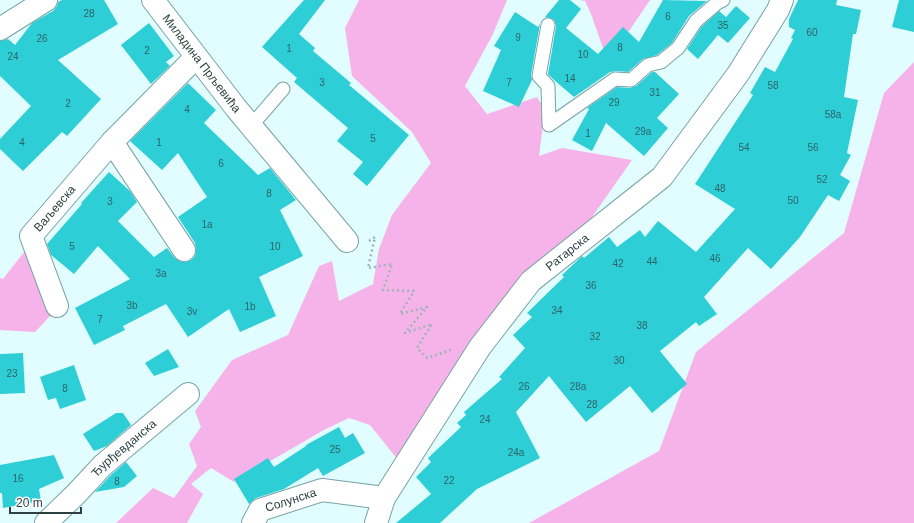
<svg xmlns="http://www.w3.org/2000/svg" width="914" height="523" viewBox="0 0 914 523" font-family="Helvetica,sans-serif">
<rect width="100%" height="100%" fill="#e2fdff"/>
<g fill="#f6b3e9">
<polygon points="359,0 507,0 493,34 465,86 487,114 537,97 545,110 539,156 562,148 632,160 576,240 398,460 370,425 349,418 324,430 234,482 211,468 191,484 203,494 187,523 116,523 153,488 174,498 197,466 189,444 201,427 195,411 232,360 288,335 319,266 332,261 339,301 373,284 379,249 392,215 431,163 412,132 352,76 345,28"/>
<polygon points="580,0 650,0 627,34 604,51 591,14 585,1"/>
<polygon points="914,62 914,523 529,523 659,451 696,352 844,233 884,93"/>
<polygon points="28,247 53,313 35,332 0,330 0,278 3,279"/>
</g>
<g fill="#2eced6">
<polygon points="62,0 104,0 118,24 58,60 101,99 67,136 62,132 23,171 0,149 0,139 31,106 0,76 0,41 8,39 15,45 32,23 53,11 57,6 58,2"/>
<polygon points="304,0 325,0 299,34 315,48 313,51 351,83 349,85 409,135 367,186 353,174 363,162 337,141 348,128 294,82 297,78 262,47"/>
<polygon points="559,0 570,0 581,9 566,28 598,54 623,27 639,42 663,0 707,1 689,16 672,43 657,55 643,59 628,72 616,71 610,72 574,97 554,80 548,74 556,26 555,22 553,19 545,17"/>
<polygon points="798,0 837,0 836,5 861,10 856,34 853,34 844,97 858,100 847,153 851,155 840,175 850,181 839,201 828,195 800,237 771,269 748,248 704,297 717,314 699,326 696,322 660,351 687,384 652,413 630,386 586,422 549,376 516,412 540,458 477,489 440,523 396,523 431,494 416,477 431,462 428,458 461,427 457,423 466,415 464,412 502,379 499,377 525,348 513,335 532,317 527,313 564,277 562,275 581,257 582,256 584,258 609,237 617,247 640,230 645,237 658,221 696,252 735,209 695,184 753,95 750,93 765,67 775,72 793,39 791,38 795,30 789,27 789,19"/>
<polygon points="899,0 914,0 914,32 892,27"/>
<polygon points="736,6 750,18 728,43 718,35 698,59 687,49 702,26 719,11 726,17"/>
<polygon points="515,12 538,27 540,24 531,75 532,80 519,107 483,91 501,50 494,46"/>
<polygon points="149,23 174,56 166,62 170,66 151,84 121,45"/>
<polygon points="652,72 655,72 679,94 657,118 668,128 644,156 606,123 592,151 572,140 589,109 587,108 617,87 630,88 636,86"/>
<polygon points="188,83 216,110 204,123 258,175 270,168 296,200 280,210 303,256 259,277 276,316 240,332 229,309 188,337 166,304 123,326 125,330 94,345 75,308 130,279 98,246 74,274 51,255 47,244 82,204 81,203 109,172 130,191 137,202 118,221 154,257 167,248 174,257 179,261 185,262 191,260 195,256 196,250 195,243 178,217 207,197 178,153 162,170 130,141"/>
<polygon points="168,349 179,367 154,376 145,363"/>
<polygon points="23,353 25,393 0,394 0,354"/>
<polygon points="74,365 86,400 60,409 56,398 48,400 40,377"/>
<polygon points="116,413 123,413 131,425 107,446 94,451 83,434"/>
<polygon points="339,427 345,438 353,433 365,453 323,476 318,468 284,489 256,498 249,504 234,479 268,458 274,467 306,446 306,445"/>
<polygon points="54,455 64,478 39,489 41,501 3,508 2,493 0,493 0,465"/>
<polygon points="126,462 137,476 124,487 95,492 112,474"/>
</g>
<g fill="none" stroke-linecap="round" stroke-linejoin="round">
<defs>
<g id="lane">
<polyline points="548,25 539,76 548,86 549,125 615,79 631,80 648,65 661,62 678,48 696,21 717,3 723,0"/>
<polyline points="251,126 283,89"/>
</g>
<g id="street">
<path id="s1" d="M153 0 236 108 347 241"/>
<polyline points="0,29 46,0"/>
<polyline points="112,142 184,250"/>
<path id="s2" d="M57 306 31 236 112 142 196 57"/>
<path id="s3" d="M46 523 76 494 103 465 188 394"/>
<path id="s4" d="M253 523 260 510 322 490 384 498"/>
</g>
<g id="secondary">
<path id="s5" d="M376 523 384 498 480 347 531 281 662 177 738 74 778 10 782 0"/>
</g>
</defs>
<use href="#lane" stroke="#78a3a6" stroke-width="15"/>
<use href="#street" stroke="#78a3a6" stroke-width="24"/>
<use href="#secondary" stroke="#78a3a6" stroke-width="24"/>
<polyline stroke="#9db5b6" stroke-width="2.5" stroke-dasharray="2 3" stroke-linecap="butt" points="369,241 375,237 368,268 392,264 383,290 414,291 400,314 427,307 405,333 432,324 417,348 427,358 451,350"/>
<use href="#lane" stroke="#fff" stroke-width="13"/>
<use href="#street" stroke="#fff" stroke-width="22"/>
<use href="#secondary" stroke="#fff" stroke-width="22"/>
</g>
<g text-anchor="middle" stroke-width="3.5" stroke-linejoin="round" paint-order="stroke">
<g font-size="10" fill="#2e6467">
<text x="89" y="17">28</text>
<text x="668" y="20">6</text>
<text x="723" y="29">35</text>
<text x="812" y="36">60</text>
<text x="518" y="41">9</text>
<text x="42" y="42">26</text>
<text x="620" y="51">8</text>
<text x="289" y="52">1</text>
<text x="147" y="54">2</text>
<text x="583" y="58">10</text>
<text x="13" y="60">24</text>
<text x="570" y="82">14</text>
<text x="322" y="86">3</text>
<text x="509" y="86">7</text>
<text x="773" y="89">58</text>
<text x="655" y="96">31</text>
<text x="614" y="106">29</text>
<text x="68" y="107">2</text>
<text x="187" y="113">4</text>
<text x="833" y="118">58a</text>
<text x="643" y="135">29a</text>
<text x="588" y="137">1</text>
<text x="373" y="142">5</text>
<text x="22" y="146">4</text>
<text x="159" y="146">1</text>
<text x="744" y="151">54</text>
<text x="813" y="151">56</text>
<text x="221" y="167">6</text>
<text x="822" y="183">52</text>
<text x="720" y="192">48</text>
<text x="269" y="197">8</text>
<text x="793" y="204">50</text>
<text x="110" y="205">3</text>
<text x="207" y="228">1a</text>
<text x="72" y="250">5</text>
<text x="275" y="250">10</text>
<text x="715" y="262">46</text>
<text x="652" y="265">44</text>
<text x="618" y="267">42</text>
<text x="161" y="277">3a</text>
<text x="591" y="289">36</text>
<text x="132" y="309">3b</text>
<text x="250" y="310">1b</text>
<text x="557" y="314">34</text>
<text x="192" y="315">3v</text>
<text x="100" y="323">7</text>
<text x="642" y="329">38</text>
<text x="595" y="340">32</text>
<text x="619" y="364">30</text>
<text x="12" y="377">23</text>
<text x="524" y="390">26</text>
<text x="578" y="390">28a</text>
<text x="65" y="392">8</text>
<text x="592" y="408">28</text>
<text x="485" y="423">24</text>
<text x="335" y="453">25</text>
<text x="516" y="456">24a</text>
<text x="18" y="482">16</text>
<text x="449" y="484">22</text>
<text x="117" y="485">8</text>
</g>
<g font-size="12" fill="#2e4142" stroke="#fff">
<text dy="4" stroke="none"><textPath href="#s1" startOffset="80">Миладина Прљевића</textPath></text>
<text dy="4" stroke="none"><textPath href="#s2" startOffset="111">Ваљевска</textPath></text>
<text dy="4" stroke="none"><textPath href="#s5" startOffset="335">Ратарска</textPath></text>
<text dy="4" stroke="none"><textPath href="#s3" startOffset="108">Ђурђевданска</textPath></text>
<text dy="4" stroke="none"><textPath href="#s4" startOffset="47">Солунска</textPath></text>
</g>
</g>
<path d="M10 507v6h71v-6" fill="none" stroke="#2e4142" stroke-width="2"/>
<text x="16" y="507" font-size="12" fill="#2e4142" stroke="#ffffff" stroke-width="3" paint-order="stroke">20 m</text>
</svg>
